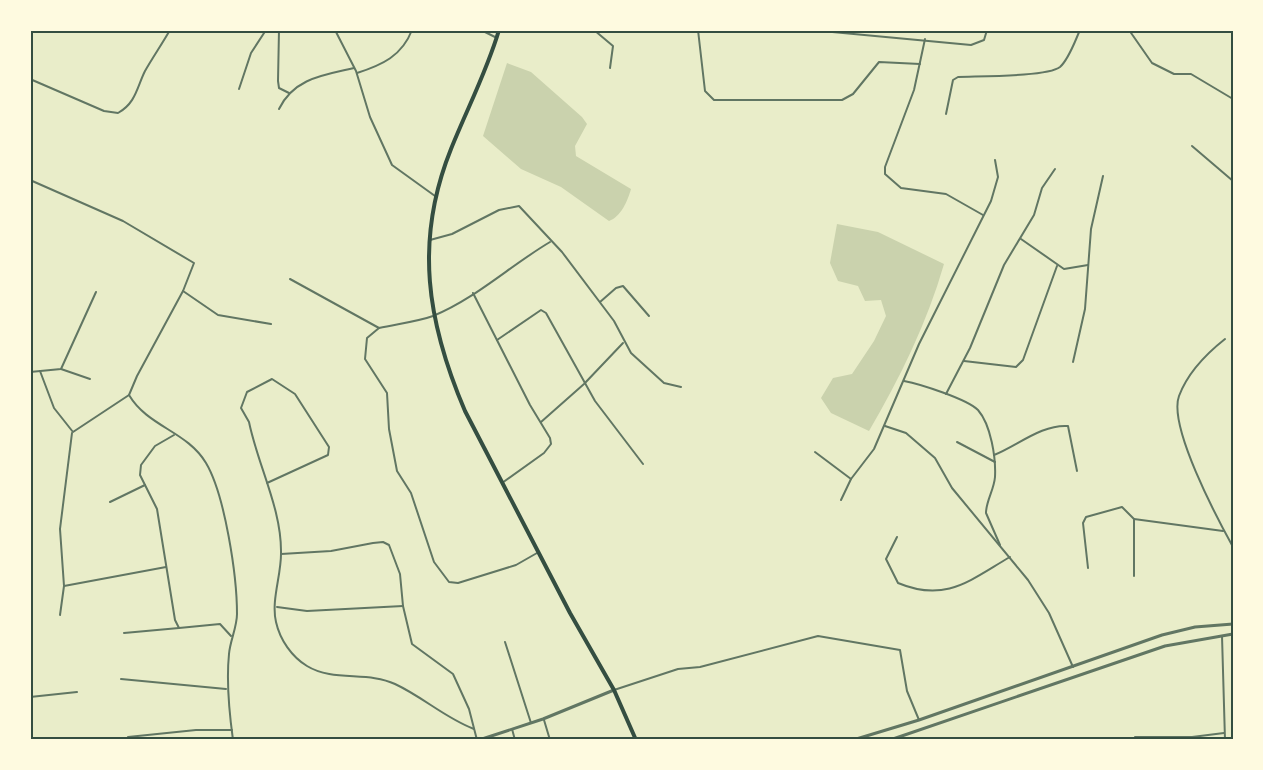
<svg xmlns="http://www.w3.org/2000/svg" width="1263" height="770" viewBox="0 0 1263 770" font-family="Inter,sans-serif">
<rect width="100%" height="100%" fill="#e9edc9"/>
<g fill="#cad2ad">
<path d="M507 63 531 72 582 117 587 124 575 146 576 156 631 189C628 200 621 217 609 221L561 187 521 169 483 136Z"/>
<path d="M837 224 878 232 944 264C927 323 900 378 869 431L831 413 821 398 833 378 852 374 874 341 886 316 881 300 865 301 858 286 838 281 830 263Z"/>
</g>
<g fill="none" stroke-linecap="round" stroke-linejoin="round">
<g stroke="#617663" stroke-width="2">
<polyline points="279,30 278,81 279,88 289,93"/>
<polyline points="335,30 356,71 370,117 392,165 435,196"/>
<polyline points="481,30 495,37"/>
<polyline points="594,30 613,46 610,68"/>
<polyline points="676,30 688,30"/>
<polyline points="698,30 705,91 714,100 842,100 853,94 879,62 920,64"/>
<polyline points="811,30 971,45 984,40 987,30"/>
<polyline points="1129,30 1152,63 1174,74 1191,74 1233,99"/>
<polyline points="925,39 914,90 885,167 885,174 901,188 946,194 983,215"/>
<path d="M357 73C382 65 402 56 412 30"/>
<path d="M30 79 104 111 118 113C136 103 137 87 145 71 153 57 162 44 170 30"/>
<polyline points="239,89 251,53 266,30"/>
<path d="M279 109C294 78 324 75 354 68"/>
<path d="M946 114 953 80 958 77C977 76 1047 77 1060 67 1069 59 1075 41 1080 30"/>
<polyline points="1192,146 1233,181"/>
<polyline points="30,180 123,221 194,263 183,291 137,376 129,395 73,432 54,408 40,371"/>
<polyline points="1021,239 1064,269 1088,265"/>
<polyline points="430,240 452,234 499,210 519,206 562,252 614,321 631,353 664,383 681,387"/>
<path d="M290 279 379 328C396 324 416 322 433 316 475 299 511 265 550 242"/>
<polyline points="183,291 218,315 271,324"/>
<polyline points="473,293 530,405 550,438 551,444 544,453 502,483"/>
<polyline points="600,302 616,288 623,286 649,316"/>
<polyline points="379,328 367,338 365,359 387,393 389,429 397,471 411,493 434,562 449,582 458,583 516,565 537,553"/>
<path d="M1225 339C1206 354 1188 372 1179 396 1168 426 1217 518 1233 547"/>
<polyline points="497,340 541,310 546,313 595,401 643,464"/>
<polyline points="964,361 1016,367 1023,360 1057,266"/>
<polyline points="1073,362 1085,309 1091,229 1103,176"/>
<polyline points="61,369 90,379"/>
<polyline points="30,372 61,369 96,292"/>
<path d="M904 381C920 384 967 399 978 410 991 425 996 458 995 477 994 490 986 501 986 513L1000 545"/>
<polyline points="946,394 970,348 1004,265 1034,215 1042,188 1055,169"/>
<path d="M129 395C148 427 187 431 206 463 225 495 237 576 237 614 237 627 230 641 229 654 226 683 229 711 233 740"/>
<polyline points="541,422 584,384 623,343"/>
<polyline points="885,426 906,433 935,458 952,488 1028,580 1049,613 1073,667"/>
<polyline points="174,435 155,446 141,465 140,475 157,509 175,620 179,628 220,624 231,636"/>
<polyline points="957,442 995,462"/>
<polyline points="815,452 851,479"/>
<path d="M994 455C1017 446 1042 424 1068 426L1077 471"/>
<path d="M267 483 328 455 329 447 295 394 272 379 247 392 241 408 249 422C258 466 282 509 281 554 281 576 271 601 276 622 280 640 292 657 307 666 333 682 368 671 395 684 423 697 445 718 474 729"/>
<polyline points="841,500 851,479 874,449 919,344 991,201 998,177 995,160"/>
<polyline points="110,502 145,485"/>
<path d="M897 537 886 559 898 583C946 603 970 580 1010 557"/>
<polyline points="281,554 331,551 373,543 383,542 389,545 400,574 403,606 412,644 453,674 469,709 477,740"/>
<polyline points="1088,568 1083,523 1086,517 1122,507 1134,519"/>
<polyline points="1134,576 1134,519 1223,531"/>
<polyline points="64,586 166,567"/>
<polyline points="277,607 307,611 403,606"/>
<polyline points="60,615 64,586 60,529 72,433"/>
<polyline points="124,633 179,628"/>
<polyline points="1222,636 1225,740"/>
<polyline points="505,642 531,723"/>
<polyline points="121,679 226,689"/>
<polyline points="614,690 678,669 700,667 818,636 900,650 907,691 919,720"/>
<polyline points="30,697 77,692"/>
<polyline points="544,720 550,740"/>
<polyline points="512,729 515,740"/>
<polyline points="128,737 196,730 232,730"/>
<polyline points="1135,737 1192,737 1224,733"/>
</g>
<g stroke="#617663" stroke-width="3">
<polyline points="479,740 543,719 614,690"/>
<polyline points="853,740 919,720 1162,635 1195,627 1233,624"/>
<polyline points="890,740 1165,646 1233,634"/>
</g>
<path stroke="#344e41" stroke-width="4" d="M499 30C487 71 467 109 451 149 414 241 427 322 465 411L570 613 614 690 636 740"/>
</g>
<rect width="1263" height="770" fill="none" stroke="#fefae0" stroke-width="63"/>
<rect x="32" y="32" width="1200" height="706" fill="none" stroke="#344e41" stroke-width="2"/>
</svg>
